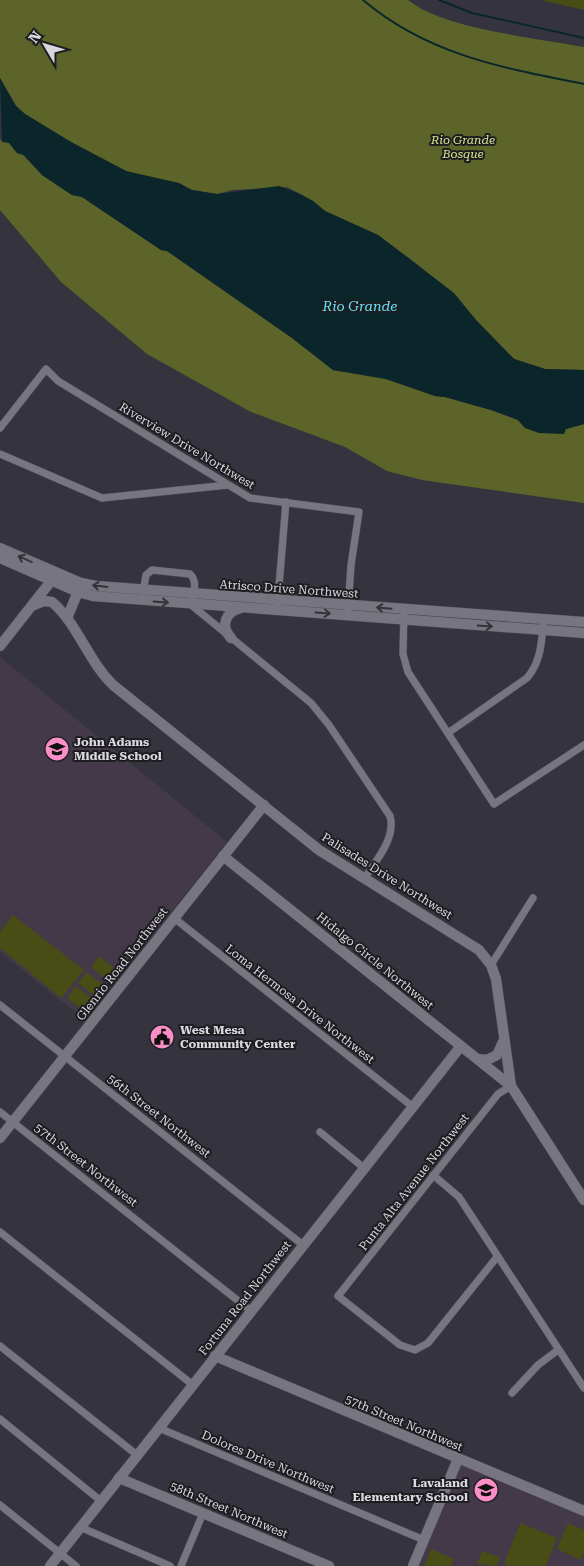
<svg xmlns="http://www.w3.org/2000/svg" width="584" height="1566" viewBox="0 0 584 1566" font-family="'Roboto Serif',serif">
<rect width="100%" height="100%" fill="#35343e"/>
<g fill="#433949">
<polygon points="0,657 227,842 85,1020 0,952"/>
<polygon points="460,1464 584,1515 584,1566 417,1566"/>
</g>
<g fill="#474d14">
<polygon points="541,0 584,0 584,10"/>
<polygon points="13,915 84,970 61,998 0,948 0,932"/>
<polygon points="99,956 118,971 109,982 91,967"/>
<polygon points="87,972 106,987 97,998 78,983"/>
<polygon points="76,986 95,1001 85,1012 67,998"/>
<polygon points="520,1523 557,1538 546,1566 509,1566 504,1564"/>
<polygon points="568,1523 584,1530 584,1553 581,1560 557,1549"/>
<polygon points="431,1549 454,1559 451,1566 424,1566"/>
<polygon points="482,1551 500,1557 497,1566 477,1564"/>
</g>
<g fill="#5c6429">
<path d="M0 0H408C443 29 538 38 584 47V370L545 369 514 359 476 320 454 294 413 261 378 235 325 211 313 201 287 187 232 190 217 194 192 190 126 171 71 142 25 114 16 106 0 78Z"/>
<polygon points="0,140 9,143 17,153 23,155 42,175 72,195 82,197 161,250 167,251 292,338 333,370 386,379 435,396 445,397 491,410 518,420 525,428 566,429 584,424 584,503 422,480 387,471 345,447 251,412 147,354 61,282 0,210"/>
</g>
<polygon fill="#0b262a" points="0,78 16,106 25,114 71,142 126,171 179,183 192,190 217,194 279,186 300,194 313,201 325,211 378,235 454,293 476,320 514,359 545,369 584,370 584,424 566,429 564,434 539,433 525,428 518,420 491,410 445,397 435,396 386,379 333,370 292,338 167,251 161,250 82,197 72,195 42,175 24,155 17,153 9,143 2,142"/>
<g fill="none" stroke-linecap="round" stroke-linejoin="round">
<g stroke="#0b262a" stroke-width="2">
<path d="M363 0C428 55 503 68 584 84"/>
<polyline points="439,0 472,13 584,38"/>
</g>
<defs>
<g id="street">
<polyline points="0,428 46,369 58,381 250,498 359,512 351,565 348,609"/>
<polyline points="0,454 102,498 228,485"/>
<path d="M143 592 146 575 152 570 190 574C198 582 194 594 190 604L311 703 329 725 390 816C396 838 377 859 365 878"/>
<polyline points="277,610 286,502"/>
<polyline points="404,610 403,654 408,672 494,804 584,745"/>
<path d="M448 733 527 678C542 660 541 642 544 619"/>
<polyline points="174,918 413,1107"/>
<polyline points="491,965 533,898"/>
<polyline points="0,1005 303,1245"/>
<polyline points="0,1112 251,1311"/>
<polyline points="320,1132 364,1168"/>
<polyline points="433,1175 459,1197 584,1388"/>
<polyline points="0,1232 193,1385"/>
<polyline points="497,1257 428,1343 415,1350 400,1345 338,1296 498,1094 511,1086"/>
<polyline points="0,1346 137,1455"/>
<polyline points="512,1393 538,1365 558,1350"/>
<polyline points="0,1419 101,1501"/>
<polyline points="159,1428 424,1540"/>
<polyline points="0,1505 76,1566"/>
<polyline points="80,1527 170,1566"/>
<polyline points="181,1566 203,1513"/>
</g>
<g id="secondary">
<polyline points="0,548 81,583 96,586 584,622"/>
<polyline points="0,558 78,592 93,596 584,633"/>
<path d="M32 606 44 601 52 602C78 624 88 661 113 685L319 850 479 950 491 965 496 979 511 1086 584 1200"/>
<polyline points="67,618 80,587"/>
<path d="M231 638C220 626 225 612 241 608"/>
<polyline points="0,646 55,576"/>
<polyline points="223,856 511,1086"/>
<polyline points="478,1059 487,1060 497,1055 503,1042"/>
<polyline points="0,1138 264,805"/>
<polyline points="215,1356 584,1511"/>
<polyline points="119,1478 329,1566"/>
<polyline points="50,1566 461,1046"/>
<polyline points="413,1566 458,1459"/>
</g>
</defs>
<use href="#street" stroke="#525158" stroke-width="8"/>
<use href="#secondary" stroke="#525158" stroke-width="11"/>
<use href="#street" stroke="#777680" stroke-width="7"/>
<use href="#secondary" stroke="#777680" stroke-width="10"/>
</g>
<defs><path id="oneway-shaft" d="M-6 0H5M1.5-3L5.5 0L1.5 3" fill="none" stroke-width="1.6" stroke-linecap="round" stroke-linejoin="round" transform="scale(1.25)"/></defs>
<g stroke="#343339">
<use href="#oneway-shaft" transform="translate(25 559) rotate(-156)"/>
<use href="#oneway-shaft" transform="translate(100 586) rotate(-173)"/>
<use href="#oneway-shaft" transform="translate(161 602) rotate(4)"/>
<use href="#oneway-shaft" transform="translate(384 608) rotate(-175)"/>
<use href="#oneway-shaft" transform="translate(323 613) rotate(4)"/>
<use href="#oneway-shaft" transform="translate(485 626) rotate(4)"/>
</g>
<defs>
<symbol id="school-disc" viewBox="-11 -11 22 22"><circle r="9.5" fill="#fa8fc7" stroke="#1d1d21"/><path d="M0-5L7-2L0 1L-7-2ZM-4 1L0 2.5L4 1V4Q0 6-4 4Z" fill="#111"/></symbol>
<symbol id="civic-disc" viewBox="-11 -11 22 22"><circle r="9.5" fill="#fa8fc7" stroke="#1d1d21"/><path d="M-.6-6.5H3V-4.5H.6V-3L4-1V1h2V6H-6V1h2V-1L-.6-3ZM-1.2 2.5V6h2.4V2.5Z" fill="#111"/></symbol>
</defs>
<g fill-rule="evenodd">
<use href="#school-disc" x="43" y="735" width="28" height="28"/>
<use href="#civic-disc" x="148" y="1023" width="28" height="28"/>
<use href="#school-disc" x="472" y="1476" width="28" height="28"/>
</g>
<g text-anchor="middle" stroke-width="4" stroke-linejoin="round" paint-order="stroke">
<g font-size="12" font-style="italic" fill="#d9e68e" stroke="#1d1d21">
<text x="463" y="144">Rio Grande<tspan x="463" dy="14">Bosque</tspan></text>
</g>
<g font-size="12" fill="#d9d8de" stroke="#1d1d21">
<text transform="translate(187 446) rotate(31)" y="4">Riverview Drive Northwest</text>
<text transform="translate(289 589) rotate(4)" y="4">Atrisco Drive Northwest</text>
<text transform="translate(387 876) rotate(32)" y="4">Palisades Drive Northwest</text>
<text transform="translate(375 961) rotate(39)" y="4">Hidalgo Circle Northwest</text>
<text transform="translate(122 964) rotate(-52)" y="4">Glenrio Road Northwest</text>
<text transform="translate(300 1004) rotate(38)" y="4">Loma Hermosa Drive Northwest</text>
<text transform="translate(159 1116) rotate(38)" y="4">56th Street Northwest</text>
<text transform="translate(86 1165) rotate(38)" y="4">57th Street Northwest</text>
<text transform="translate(414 1182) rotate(-52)" y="4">Punta Alta Avenue Northwest</text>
<text transform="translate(245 1298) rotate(-52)" y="4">Fortuna Road Northwest</text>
<text transform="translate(404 1423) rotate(23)" y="4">57th Street Northwest</text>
<text transform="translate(268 1462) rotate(23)" y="4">Dolores Drive Northwest</text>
<text transform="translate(229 1510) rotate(23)" y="4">58th Street Northwest</text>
</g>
<g font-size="12" font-weight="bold" fill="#d9d8de" stroke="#1d1d21" text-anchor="start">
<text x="74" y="746">John Adams<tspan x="74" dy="14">Middle School</tspan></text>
<text x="180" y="1034">West Mesa<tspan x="180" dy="14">Community Center</tspan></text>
<text x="468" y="1487" text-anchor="end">Lavaland<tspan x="468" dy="14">Elementary School</tspan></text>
</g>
<g font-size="14" font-style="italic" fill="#64e1f3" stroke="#1d1d21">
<text x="360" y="311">Rio Grande</text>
</g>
</g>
<g transform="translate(45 45) rotate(308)" stroke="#1d1d21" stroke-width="4" paint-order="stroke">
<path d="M0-4L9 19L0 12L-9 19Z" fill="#d9d8de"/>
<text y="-8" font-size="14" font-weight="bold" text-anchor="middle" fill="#d9d8de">N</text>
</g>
</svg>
